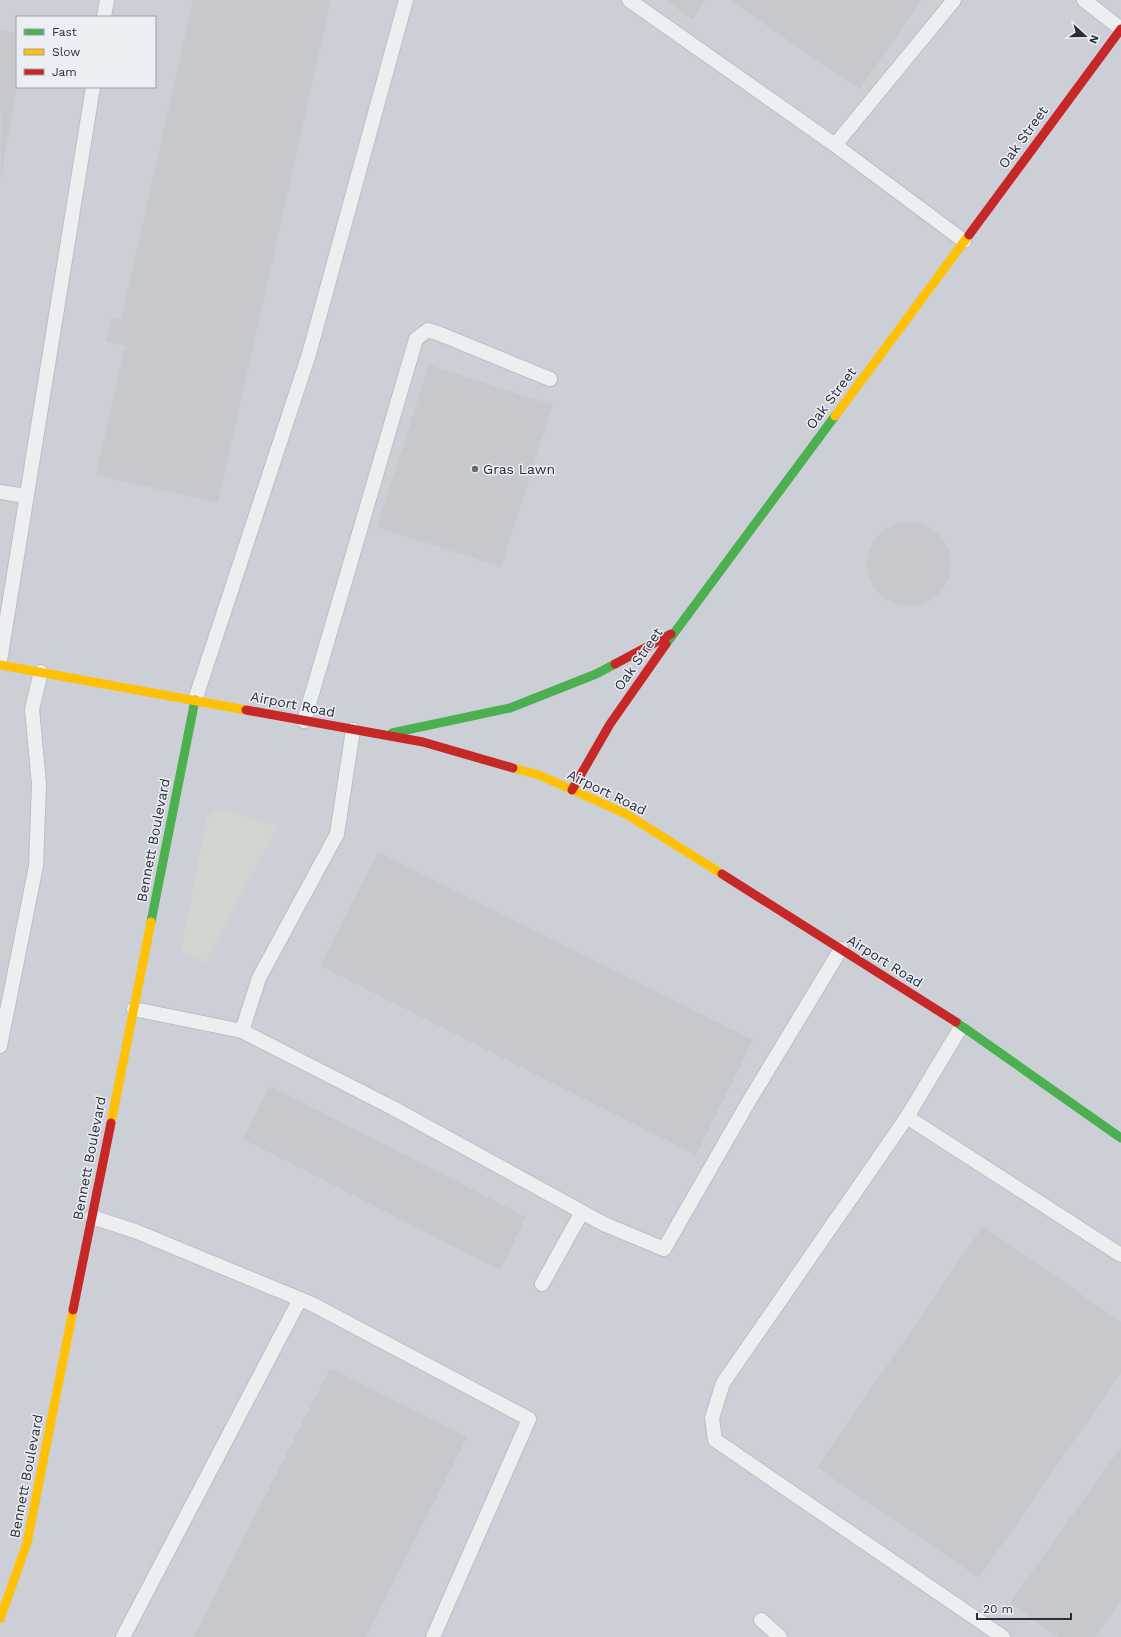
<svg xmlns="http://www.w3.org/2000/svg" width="1121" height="1637" viewBox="0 0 1121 1637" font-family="'Work Sans',sans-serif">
<rect width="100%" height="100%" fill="#dee0e3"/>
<path fill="#cccfd6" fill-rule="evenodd" d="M0 0H1121V1637H0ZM17 17H155V87H17Z"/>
<polygon fill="#cfd6cf" points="221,808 278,826 205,963 181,951 207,818"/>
<g fill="#c6c8cb">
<polygon points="193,0 331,0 218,503 96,475 125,346 106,342 112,318 121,320"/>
<polygon points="665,0 705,0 692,19"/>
<polygon points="729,0 921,0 860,89"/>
<polygon points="0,30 17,33 17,87 1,177"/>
<polygon points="429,365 553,405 501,567 377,527"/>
<circle cx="909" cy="564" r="42"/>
<polygon points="378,852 753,1040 696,1155 320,966"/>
<polygon points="270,1086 526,1217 500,1270 243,1139"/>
<polygon points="983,1226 1121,1322 1121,1373 979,1578 817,1467"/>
<polygon points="330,1368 467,1437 366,1637 194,1637"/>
<polygon points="1121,1447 1121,1600 1095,1637 1058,1637 1010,1603"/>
</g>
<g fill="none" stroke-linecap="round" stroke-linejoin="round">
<defs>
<g id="lane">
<polyline points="629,0 835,145 954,0"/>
<polyline points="1084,0 1121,29"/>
<polyline points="104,17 107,0"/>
<polyline points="835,145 964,241"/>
<polyline points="0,492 26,496"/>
<polyline points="0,661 93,87"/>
<polyline points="195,700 309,354 406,0"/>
<polyline points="304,721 416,339 428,330 440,334 550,379"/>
<polyline points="134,1009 242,1031 393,1108 604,1224 664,1249 749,1101 841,949"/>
<polyline points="961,1027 907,1117 1121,1255"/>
<polyline points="242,1031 259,978 337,834 353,730"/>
<polyline points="0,1046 36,866 39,784 32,709 41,672"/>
<polyline points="907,1117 723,1383 712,1418 715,1440 1003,1637"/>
<polyline points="92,1217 135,1231 312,1304 529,1419 433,1637"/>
<polyline points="542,1284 582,1212"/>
<polyline points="761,1620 780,1637"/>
<polyline points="123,1637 300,1299"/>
</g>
</defs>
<use href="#lane" stroke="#bcbec1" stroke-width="16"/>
<use href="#lane" stroke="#edeef0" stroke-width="14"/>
<g stroke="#4caf50" stroke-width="9">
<polyline points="666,644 835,416"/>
<polyline points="392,733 510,708 596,674 615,664"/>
<polyline points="151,922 195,700"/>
<polyline points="956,1022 1121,1138"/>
</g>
<g stroke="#ffc107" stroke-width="9">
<polyline points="835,416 969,235"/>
<polyline points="0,665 246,710"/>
<polyline points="513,768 539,775 626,814 722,874"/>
<polyline points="111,1123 151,922"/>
<polyline points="0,1619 27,1543 73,1310"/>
</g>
<g stroke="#c62828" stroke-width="9">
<polyline points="969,235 1121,29"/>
<polyline points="615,664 671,634"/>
<polyline points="246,710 423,742 513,768"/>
<polyline points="572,790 610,724 666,644"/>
<polyline points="722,874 956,1022"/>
<polyline points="73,1310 111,1123"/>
</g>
</g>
<circle fill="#676c75" stroke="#ebeef3" stroke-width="1.5" cx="475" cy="469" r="4"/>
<g text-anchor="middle" stroke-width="3" stroke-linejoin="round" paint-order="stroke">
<g font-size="14" fill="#272e3a" stroke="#ebeef3">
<text transform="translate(1023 137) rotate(-54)" y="5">Oak Street</text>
<text transform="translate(831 398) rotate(-53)" y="5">Oak Street</text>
<text transform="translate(638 659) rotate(-55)" y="5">Oak Street</text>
<text transform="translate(293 704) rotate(11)" y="5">Airport Road</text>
<text transform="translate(607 792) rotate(26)" y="5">Airport Road</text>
<text transform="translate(153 840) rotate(-79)" y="5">Bennett Boulevard</text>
<text transform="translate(885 961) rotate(32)" y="5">Airport Road</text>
<text transform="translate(89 1158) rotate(-79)" y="5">Bennett Boulevard</text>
<text transform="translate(26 1476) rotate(-79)" y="5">Bennett Boulevard</text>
</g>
<g font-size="14" fill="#272e3a" stroke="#ebeef3" text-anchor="start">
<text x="483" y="474">Gras Lawn</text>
</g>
</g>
<rect x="16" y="16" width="140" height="72" fill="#ebeef3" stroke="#9da1a9"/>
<rect x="24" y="29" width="20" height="6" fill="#4caf50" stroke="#9da1a9"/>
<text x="52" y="36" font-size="12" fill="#272e3a">Fast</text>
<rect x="24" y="49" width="20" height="6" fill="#ffc107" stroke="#9da1a9"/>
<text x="52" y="56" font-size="12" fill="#272e3a">Slow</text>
<rect x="24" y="69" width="20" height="6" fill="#c62828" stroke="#9da1a9"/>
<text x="52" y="76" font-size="12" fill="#272e3a">Jam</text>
<g transform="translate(1085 36) rotate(111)" stroke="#ebeef3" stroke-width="3" paint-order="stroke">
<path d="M0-3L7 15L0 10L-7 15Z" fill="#272e3a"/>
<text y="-6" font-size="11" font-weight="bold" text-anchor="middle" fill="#272e3a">N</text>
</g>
<path d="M977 1613v6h94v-6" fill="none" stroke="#272e3a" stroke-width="2"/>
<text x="983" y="1613" font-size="12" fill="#272e3a" stroke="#ebeef3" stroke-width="3" paint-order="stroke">20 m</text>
</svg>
